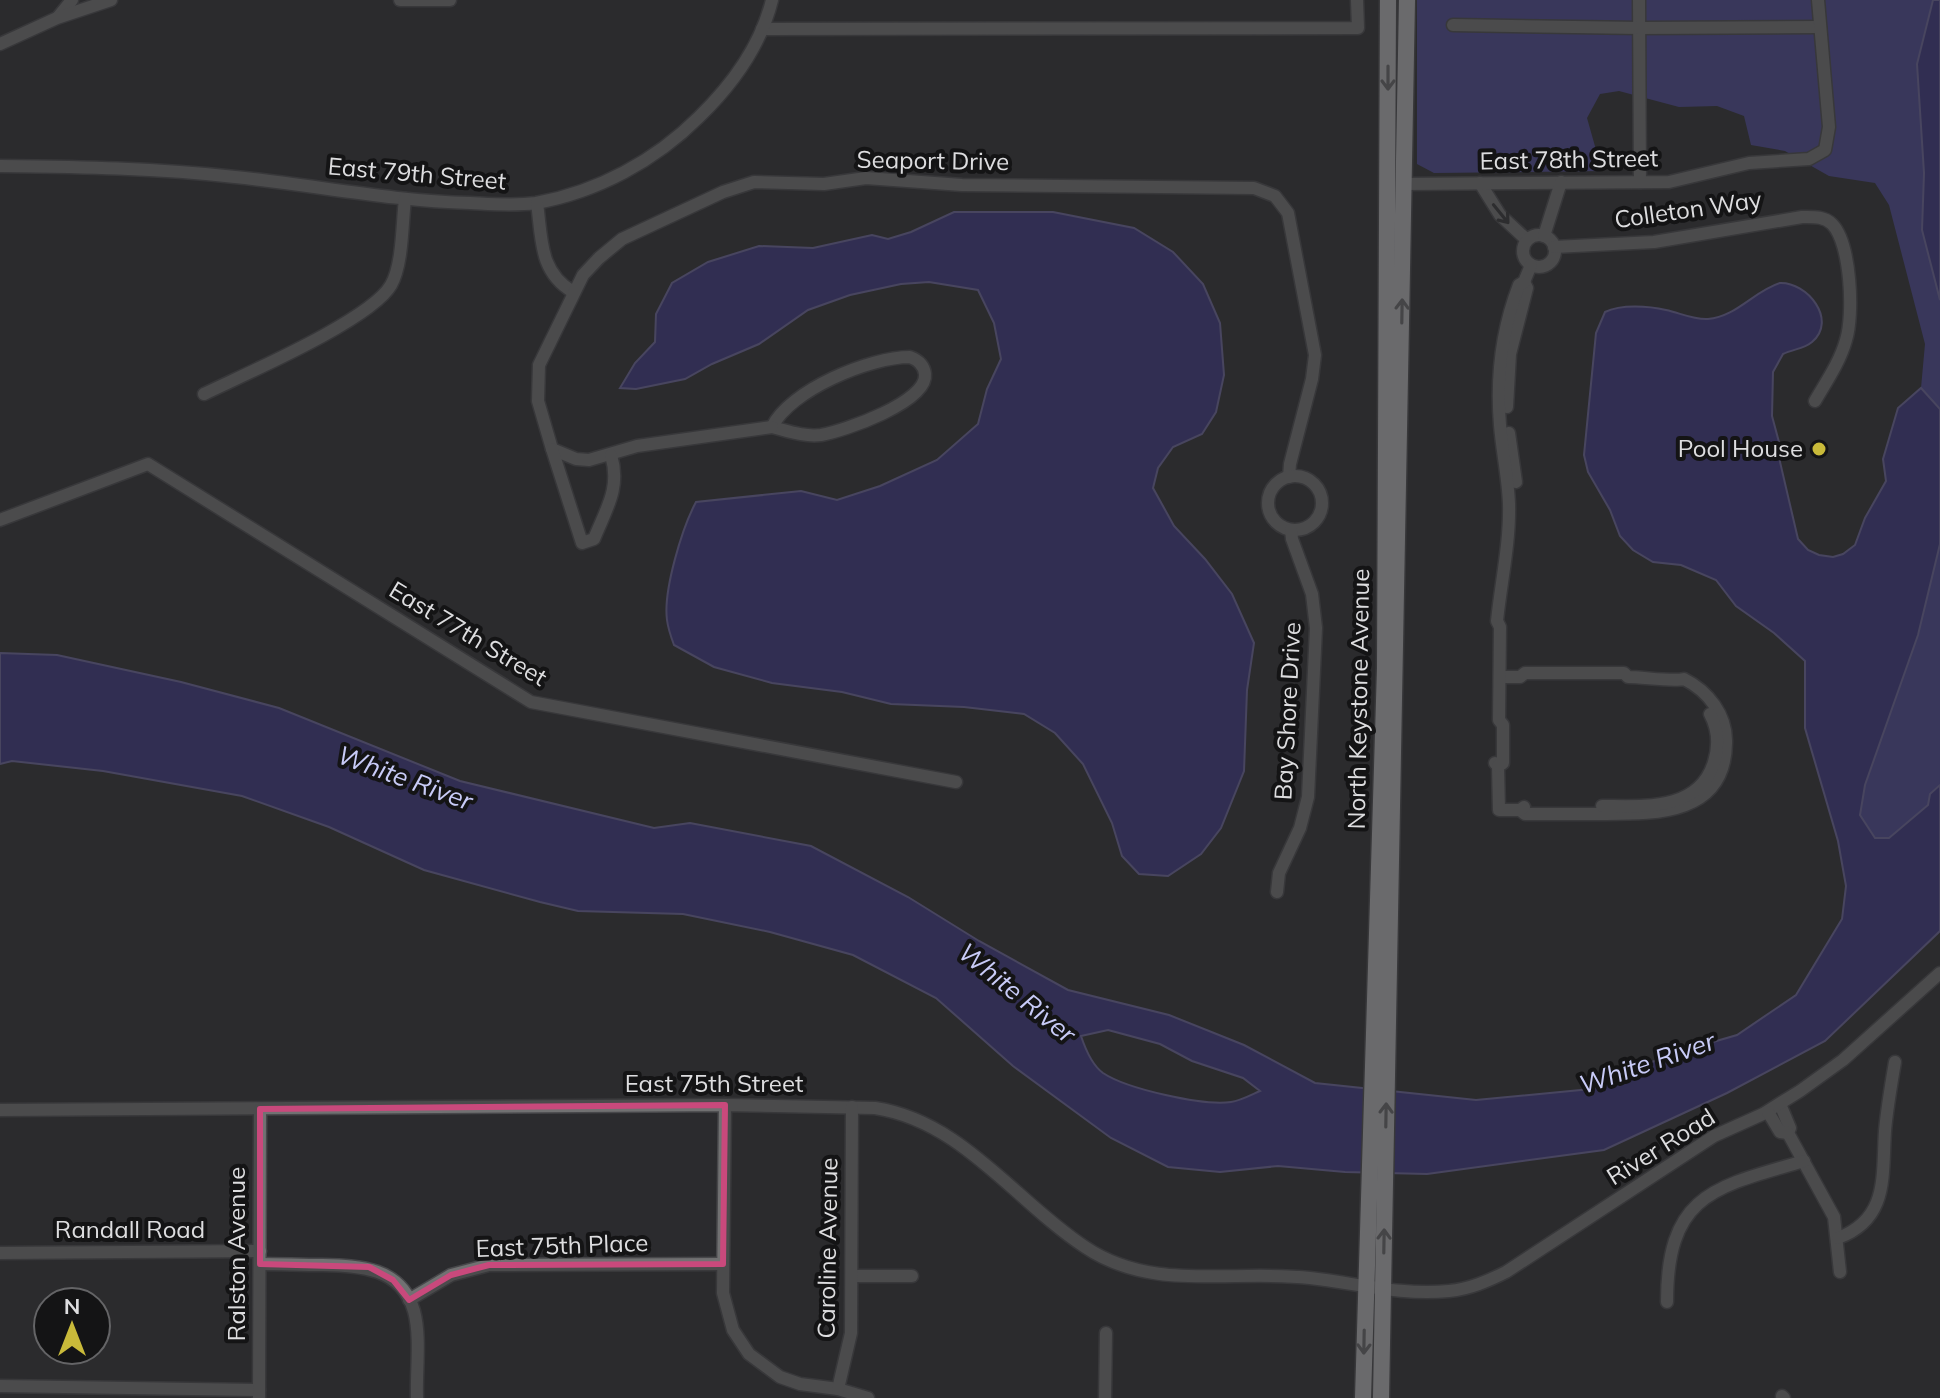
<svg xmlns="http://www.w3.org/2000/svg" width="1940" height="1398" viewBox="0 0 1940 1398" font-family="Mulish,sans-serif">
<rect width="100%" height="100%" fill="#2b2b2e"/>
<g fill="#494593">
<polygon points="1417,0 1933,0 1917,65 1924,173 1922,230 1940,300 1940,409 1921,388 1925,344 1889,205 1875,183 1829,176 1785,151 1751,145 1744,116 1717,106 1679,107 1619,91 1600,94 1587,118 1602,171 1434,173 1417,164"/>
<polygon points="1940,544 1940,785 1930,794 1928,805 1889,838 1875,838 1860,815 1864,785 1918,635"/>
</g>
<g fill="#39327e" stroke="#6a659b" stroke-width="2" fill-rule="evenodd">
<polygon points="1933,0 1940,0 1940,300 1922,230 1924,173 1917,64"/>
<path d="M954 212H1053L1134 228 1173 252 1203 284 1220 323 1224 375 1216 412 1202 434 1173 447 1158 468 1153 488 1174 526 1205 559 1232 594 1254 643 1247 690 1244 771 1221 828 1201 854 1168 876 1139 874 1122 856 1112 823 1083 764 1055 733 1024 714 964 707 891 704 842 692 772 683 714 667 674 645C671 637 668 628 667 620 663 591 682 528 696 502L801 491 837 500 880 486 937 460 978 424 987 389 1001 359 994 323 978 290 929 282 901 284 850 295 808 310 759 344 712 364 685 379 636 389 620 388 635 363 655 342 656 314 672 283 708 262 759 246 813 248 872 235 888 239 911 232Z"/>
<path d="M1780 283C1807 282 1838 320 1812 342 1804 349 1793 349 1783 354L1773 372 1772 416 1780 446V462L1798 539 1808 550 1819 555 1833 557 1843 554 1855 545 1865 518 1886 481 1883 459 1898 408 1921 388 1940 409V544L1918 635 1865 785 1860 815 1875 838H1889L1928 805 1930 794 1940 785V931L1825 1041 1727 1093 1604 1150 1427 1174 1345 1172 1278 1166 1220 1172 1168 1167 1111 1138 1013 1066 936 998 853 955 770 932 683 914 578 911 540 902 424 870 329 827 242 796 103 771 12 761 0 764V653L57 655 181 682 279 708 460 781 654 828 690 823 811 846 908 897 979 941 1068 990 1169 1015 1244 1045 1315 1083 1476 1100 1591 1089 1668 1055 1737 1035 1796 995 1842 919 1846 886 1838 841 1805 728V661L1774 633 1736 606 1716 580 1681 565 1653 562 1633 550 1620 536 1610 510 1588 472 1584 455 1596 333 1605 312C1621 304 1649 306 1666 310 1680 313 1694 320 1708 319 1736 317 1754 291 1780 283ZM1108 1030 1160 1044 1192 1061 1243 1078 1260 1091C1251 1095 1240 1101 1231 1102 1203 1106 1127 1089 1103 1073 1092 1065 1085 1048 1081 1036Z"/>
</g>
<g fill="none" stroke-linecap="round" stroke-linejoin="round">
<defs>
<g id="minor">
<polyline points="400,0 450,0"/>
<polyline points="1639,0 1640,182"/>
<polyline points="59,16 72,0"/>
<polyline points="1453,25 1640,28 1820,27"/>
<polyline points="762,29 1358,28 1357,0"/>
<polyline points="0,44 57,18 111,0"/>
<path d="M0 166C79 167 157 168 235 177 314 185 391 201 470 203 491 204 514 206 536 203 597 192 655 161 699 117 732 85 761 45 772 0"/>
<polyline points="1480,183 1500,215 1527,240"/>
<polyline points="1405,184 1669,182 1749,163 1809,159 1825,150 1829,127 1818,0"/>
<path d="M537 203C542 239 539 272 573 292"/>
<circle cx="1539" cy="251" r="16"/>
<polyline points="1544,236 1561,182"/>
<path d="M1554 247 1654 242 1802 217C1813 217 1824 216 1832 224 1851 243 1854 315 1846 340 1840 362 1826 382 1815 401"/>
<path d="M910 357C918 360 924 365 925 374 928 402 844 431 821 435 804 437 788 431 772 427 790 390 870 357 910 357Z"/>
<path d="M204 394C245 374 371 320 391 285 403 264 402 223 405 199"/>
<polyline points="1507,407 1510,354 1527,288 1524,282"/>
<polyline points="772,427 637,446 589,460 576,459 552,449 538,401 539,365 583,275 599,258 622,239 723,192 754,182 824,184 866,178 962,185 1254,188 1275,196 1288,213 1315,355 1312,379 1290,464 1289,477"/>
<polyline points="1509,433 1516,482"/>
<path d="M552 449 582 543 594 539C606 509 621 488 611 455"/>
<circle cx="1295" cy="503" r="27"/>
<polyline points="0,520 148,464 531,702 956,782"/>
<path d="M1500 677H1520L1525 673H1624L1628 677C1643 677 1673 682 1684 679 1708 691 1727 715 1726 743 1725 814 1658 814 1606 814 1579 814 1552 814 1525 814L1520 810"/>
<polyline points="1495,763 1498,766 1499,810 1520,810 1524,807"/>
<path d="M1498 766 1503 763V725L1499 720 1500 627 1497 621C1501 582 1510 543 1509 504 1508 477 1502 451 1500 425 1496 377 1502 329 1519 285L1524 282 1531 265"/>
<path d="M1602 806C1642 806 1699 812 1714 762 1719 746 1718 729 1710 714"/>
<polyline points="1277,892 1279,873 1300,828 1308,797 1316,628 1312,594 1292,539 1291,530"/>
<polyline points="1780,1104 1790,1128 1788,1133 1834,1217 1840,1272"/>
<polyline points="725,1105 723,1293 733,1330 749,1354 780,1377 800,1384 838,1389 868,1398"/>
<path d="M0 1110 725 1105 875 1108C962 1121 1015 1201 1085 1247 1153 1293 1234 1269 1310 1278 1356 1283 1402 1296 1449 1291 1470 1289 1488 1281 1506 1272L1714 1136 1763 1114 1800 1091 1843 1060 1940 973"/>
<polyline points="1768,1112 1780,1132 1788,1133"/>
<path d="M1838 1238C1889 1219 1882 1176 1885 1131 1887 1108 1891 1085 1895 1062"/>
<polyline points="0,1253 260,1251"/>
<path d="M260 1264C281 1264 301 1265 322 1265 360 1266 401 1267 414 1311 421 1337 416 1371 417 1398"/>
<polyline points="852,1276 912,1276"/>
<polyline points="409,1300 451,1275 489,1265 723,1264"/>
<path d="M1667 1302C1667 1194 1714 1187 1804 1161"/>
<polyline points="0,1386 259,1390"/>
<polyline points="838,1389 851,1333 852,1107"/>
<polyline points="1782,1396 1784,1398"/>
<polyline points="259,1398 260,1109"/>
<polyline points="1105,1398 1106,1333"/>
</g>
<g id="major">
<polyline points="1363,1398 1385,668 1388,0"/>
<polyline points="1381,1398 1407,0"/>
</g>
</defs>
<use href="#minor" stroke="#47474a" stroke-width="15"/>
<use href="#major" stroke="#47474a" stroke-width="19"/>
<use href="#minor" stroke="#717172" stroke-width="12"/>
<use href="#major" stroke="#b6b6b9" stroke-width="16"/>
</g>
<defs><path id="oneway-shaft" d="M-6 0H5M1.5-3L5.5 0L1.5 3" fill="none" stroke-width="1.6" stroke-linecap="round" stroke-linejoin="round" transform="scale(2)"/></defs>
<g stroke="#656567">
<use href="#oneway-shaft" transform="translate(1388 78) rotate(90)"/>
<use href="#oneway-shaft" transform="translate(1402 311) rotate(-89)"/>
<use href="#oneway-shaft" transform="translate(1386 1115) rotate(-89)"/>
<use href="#oneway-shaft" transform="translate(1384 1241) rotate(-89)"/>
<use href="#oneway-shaft" transform="translate(1364 1342) rotate(91)"/>
</g>
<use stroke="#303031" href="#oneway-shaft" transform="translate(1501 214) rotate(51)"/>
<path d="M0 0H1940V1398H0ZM725 1105 723 1264 489 1265 451 1275 409 1300 393 1280 369 1267 260 1264V1109Z" fill="#2b2b2e" fill-opacity=".55" fill-rule="evenodd"/>
<path fill="none" stroke="#c9497c" stroke-width="6" stroke-linejoin="round" d="M725 1105 723 1264 489 1265 451 1275 409 1300 393 1280 369 1267 260 1264V1109Z"/>
<circle fill="#c9ba3a" stroke="#141415" stroke-width="3" cx="1819" cy="449" r="8"/>
<g text-anchor="middle" stroke-width="8" stroke-linejoin="round" paint-order="stroke">
<g font-size="24" fill="#dddddf" stroke="#141415">
<text transform="translate(1569 160) rotate(-1)" y="8">East 78th Street</text>
<text transform="translate(933 161) rotate(1)" y="8">Seaport Drive</text>
<text transform="translate(417 174) rotate(5)" y="8">East 79th Street</text>
<text transform="translate(1688 210) rotate(-8)" y="8">Colleton Way</text>
<text transform="translate(468 634) rotate(31)" y="8">East 77th Street</text>
<text transform="translate(1359 699) rotate(-89)" y="8">North Keystone Avenue</text>
<text transform="translate(1288 711) rotate(-87)" y="8">Bay Shore Drive</text>
<text x="714" y="1092">East 75th Street</text>
<text transform="translate(1661 1147) rotate(-32)" y="8">River Road</text>
<text x="130" y="1238">Randall Road</text>
<text transform="translate(562 1246) rotate(-2)" y="8">East 75th Place</text>
<text transform="translate(828 1248) rotate(-89)" y="8">Caroline Avenue</text>
<text transform="translate(237 1254) rotate(-90)" y="8">Ralston Avenue</text>
</g>
<g font-size="24" fill="#dddddf" stroke="#141415" text-anchor="end">
<text x="1803" y="457">Pool House</text>
</g>
<g font-size="26" font-style="italic" fill="#c8cbf7" stroke="#141415">
<text transform="translate(405 778) rotate(20)" y="9">White River</text>
<text transform="translate(1017 993) rotate(39)" y="9">White River</text>
<text transform="translate(1647 1063) rotate(-19)" y="9">White River</text>
</g>
</g>
<g transform="translate(72 1326)"><circle r="38" fill="#141415" stroke="#646466" stroke-width="2"/>
<path d="M0-6L14 30L0 20L-14 30Z" fill="#c9ba3a"/>
<text y="-12" font-size="22" font-weight="bold" text-anchor="middle" fill="#dddddf">N</text>
</g>
</svg>
